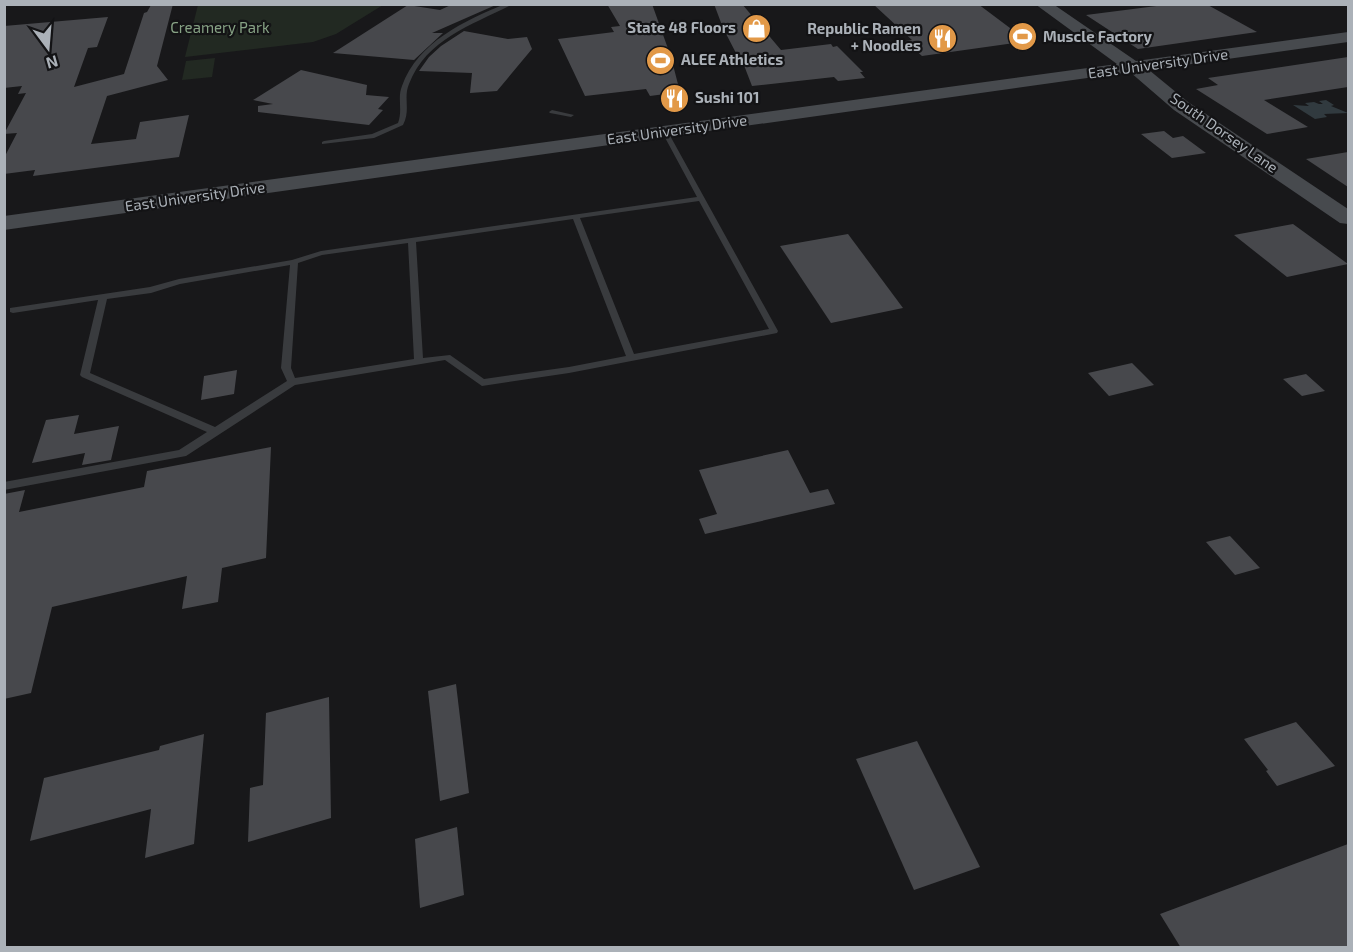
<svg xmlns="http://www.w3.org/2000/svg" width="1353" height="952" viewBox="0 0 1353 952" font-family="'Exo 2',sans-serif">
<rect width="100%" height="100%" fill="#18181a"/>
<g fill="#222922">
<polygon points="198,5 198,4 383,5 336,34 313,42 185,57"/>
<polygon points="215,58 212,77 182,80 186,61"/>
</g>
<polygon fill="#313a3f" points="1326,100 1334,105 1331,106 1348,113 1324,114 1327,117 1315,119 1293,105 1309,106 1305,103 1314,102 1319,104 1323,104 1319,101"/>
<g fill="#47484c">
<polygon points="173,4 157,66 168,80 107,96 91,144 136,139 140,122 189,115 179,157 33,176 35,170 4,174 4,158 17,133 4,134 26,93 18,94 22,86 4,88 4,26 108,17 97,47 88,48 74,87 124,74 144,13 147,12 151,5"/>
<polygon points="453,4 498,4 432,33 443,33 414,60 333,53 408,5 440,10"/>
<polygon points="607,4 652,4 671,57 680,92 650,96 646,89 585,96 558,39 614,32 611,27 620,26"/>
<polygon points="714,4 742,4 781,50 831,44 833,47 837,46 863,72 860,72 865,78 838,81 834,77 752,86 740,55 737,55 723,28"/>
<polygon points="873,4 978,4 1010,28 1017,27 1035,40 922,56 905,41 912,40"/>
<polygon points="1172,4 1206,4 1257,32 1138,49 1086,15"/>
<polygon points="464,31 508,39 527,37 532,49 497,91 470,93 472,73 419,71 429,57 441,46"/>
<polygon points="1348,57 1348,87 1264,100 1308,127 1267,134 1196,89 1218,85 1208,78"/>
<polygon points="301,70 367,85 366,95 389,97 378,109 383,110 369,125 258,112 258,106 273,104 253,100"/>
<polygon points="1164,131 1173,138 1183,136 1206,153 1172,158 1141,134"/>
<polygon points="1348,152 1348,187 1306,159"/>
<polygon points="1293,224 1348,264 1287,277 1234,235"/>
<polygon points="848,234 903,308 831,323 780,246"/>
<polygon points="1132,363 1154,385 1109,396 1088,373"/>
<polygon points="237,370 234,394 201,400 204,376"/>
<polygon points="1306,374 1325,391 1302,396 1283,379"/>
<polygon points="79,415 74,434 119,426 111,460 82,465 85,453 32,463 46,420"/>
<polygon points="271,447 266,558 222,568 218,602 182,609 187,576 52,607 31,693 4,699 4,494 25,490 19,512 144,487 147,471"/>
<polygon points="788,450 810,493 828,489 835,504 705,534 699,519 717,514 699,470"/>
<polygon points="1230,536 1260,568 1235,575 1206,542"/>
<polygon points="456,684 469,793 440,801 428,691"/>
<polygon points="329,697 331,818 248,842 250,788 263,785 266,713"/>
<polygon points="1296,722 1335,766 1277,786 1266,771 1268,770 1244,739"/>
<polygon points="204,734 194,844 145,858 151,809 30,841 44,778 159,750 160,746"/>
<polygon points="917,741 980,867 914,890 856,759"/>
<polygon points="457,827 464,895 420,908 415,839"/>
<polygon points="1348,844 1348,948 1181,948 1160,914"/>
</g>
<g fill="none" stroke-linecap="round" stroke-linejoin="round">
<g fill="#393b3e" fill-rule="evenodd">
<path d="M505 4H513C473 25 427 38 409 84 403 98 411 110 403 125L374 138 322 144V142L324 141 372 134 398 123C403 110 397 98 402 86 418 42 464 21 505 4Z"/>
<polygon points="552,110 574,115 571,117 550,113 549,112"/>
<path d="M665 130 668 132 778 331 777 333 569 373 482 386 445 360 295 385 186 456 4 490V482L179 450 207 432 82 377 80 375 98 300 13 313 10 312V308L150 287 179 279 292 260 321 251 697 197 662 132ZM699 201 769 329 634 354 580 218ZM573 219 626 356 569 367 484 379 450 355 423 358 416 242ZM408 243 414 359 295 378 291 368 298 263 322 255ZM290 265 281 368 287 381 215 427 90 373 107 299 151 293 180 284Z"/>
</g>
<polygon fill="#474a4e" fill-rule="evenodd" points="1035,4 1053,4 1136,61 1348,32 1348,42 1149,70 1188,102 1348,209 1348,224 1340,223 1174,110 1130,72 4,230 4,216 1117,64"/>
</g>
<defs>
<symbol id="shop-disc" viewBox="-11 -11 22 22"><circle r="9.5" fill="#e29948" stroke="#131315"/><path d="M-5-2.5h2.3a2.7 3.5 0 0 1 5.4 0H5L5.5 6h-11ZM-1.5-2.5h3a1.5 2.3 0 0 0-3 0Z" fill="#fff"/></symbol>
<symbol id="stadium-disc" viewBox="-11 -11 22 22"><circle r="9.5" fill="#e29948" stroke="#131315"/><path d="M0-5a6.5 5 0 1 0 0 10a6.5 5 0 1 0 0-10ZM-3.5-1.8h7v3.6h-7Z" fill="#fff"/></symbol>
<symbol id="restaurant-disc" viewBox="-11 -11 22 22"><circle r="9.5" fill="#e29948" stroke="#131315"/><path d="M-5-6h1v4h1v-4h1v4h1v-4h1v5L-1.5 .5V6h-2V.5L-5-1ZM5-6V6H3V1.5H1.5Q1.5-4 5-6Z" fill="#fff"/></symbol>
</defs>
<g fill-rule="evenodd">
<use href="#shop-disc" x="740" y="12" width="33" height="33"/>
<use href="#stadium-disc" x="1006" y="20" width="33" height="33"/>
<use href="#restaurant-disc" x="926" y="22" width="33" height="33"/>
<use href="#stadium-disc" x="644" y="44" width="33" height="33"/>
<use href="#restaurant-disc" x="658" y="82" width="33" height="33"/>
</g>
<g text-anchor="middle" stroke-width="4.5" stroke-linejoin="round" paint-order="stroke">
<g font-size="15" fill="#86a184" stroke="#131315">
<text x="220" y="33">Creamery Park</text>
</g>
<g font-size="15" font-weight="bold" fill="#abb1b8" stroke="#131315" text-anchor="start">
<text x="736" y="33" text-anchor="end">State 48 Floors</text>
<text x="921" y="34" text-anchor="end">Republic Ramen<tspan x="921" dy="17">+ Noodles</tspan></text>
<text x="1043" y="42">Muscle Factory</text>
<text x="681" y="65">ALEE Athletics</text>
<text x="695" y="103">Sushi 101</text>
</g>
<g font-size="15" fill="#abb1b8" stroke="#131315">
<text transform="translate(1158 64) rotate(-8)" y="5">East University Drive</text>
<text transform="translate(677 130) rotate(-8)" y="5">East University Drive</text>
<text transform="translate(1224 133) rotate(35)" y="5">South Dorsey Lane</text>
<text transform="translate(195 197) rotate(-8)" y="5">East University Drive</text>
</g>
</g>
<rect width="1353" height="952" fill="none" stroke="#abb1b8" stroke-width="12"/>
<g transform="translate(48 48) rotate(164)" stroke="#131315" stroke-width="4.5" paint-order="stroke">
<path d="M0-4.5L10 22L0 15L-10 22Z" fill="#abb1b8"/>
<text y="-9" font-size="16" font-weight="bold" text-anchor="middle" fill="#abb1b8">N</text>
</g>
</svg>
